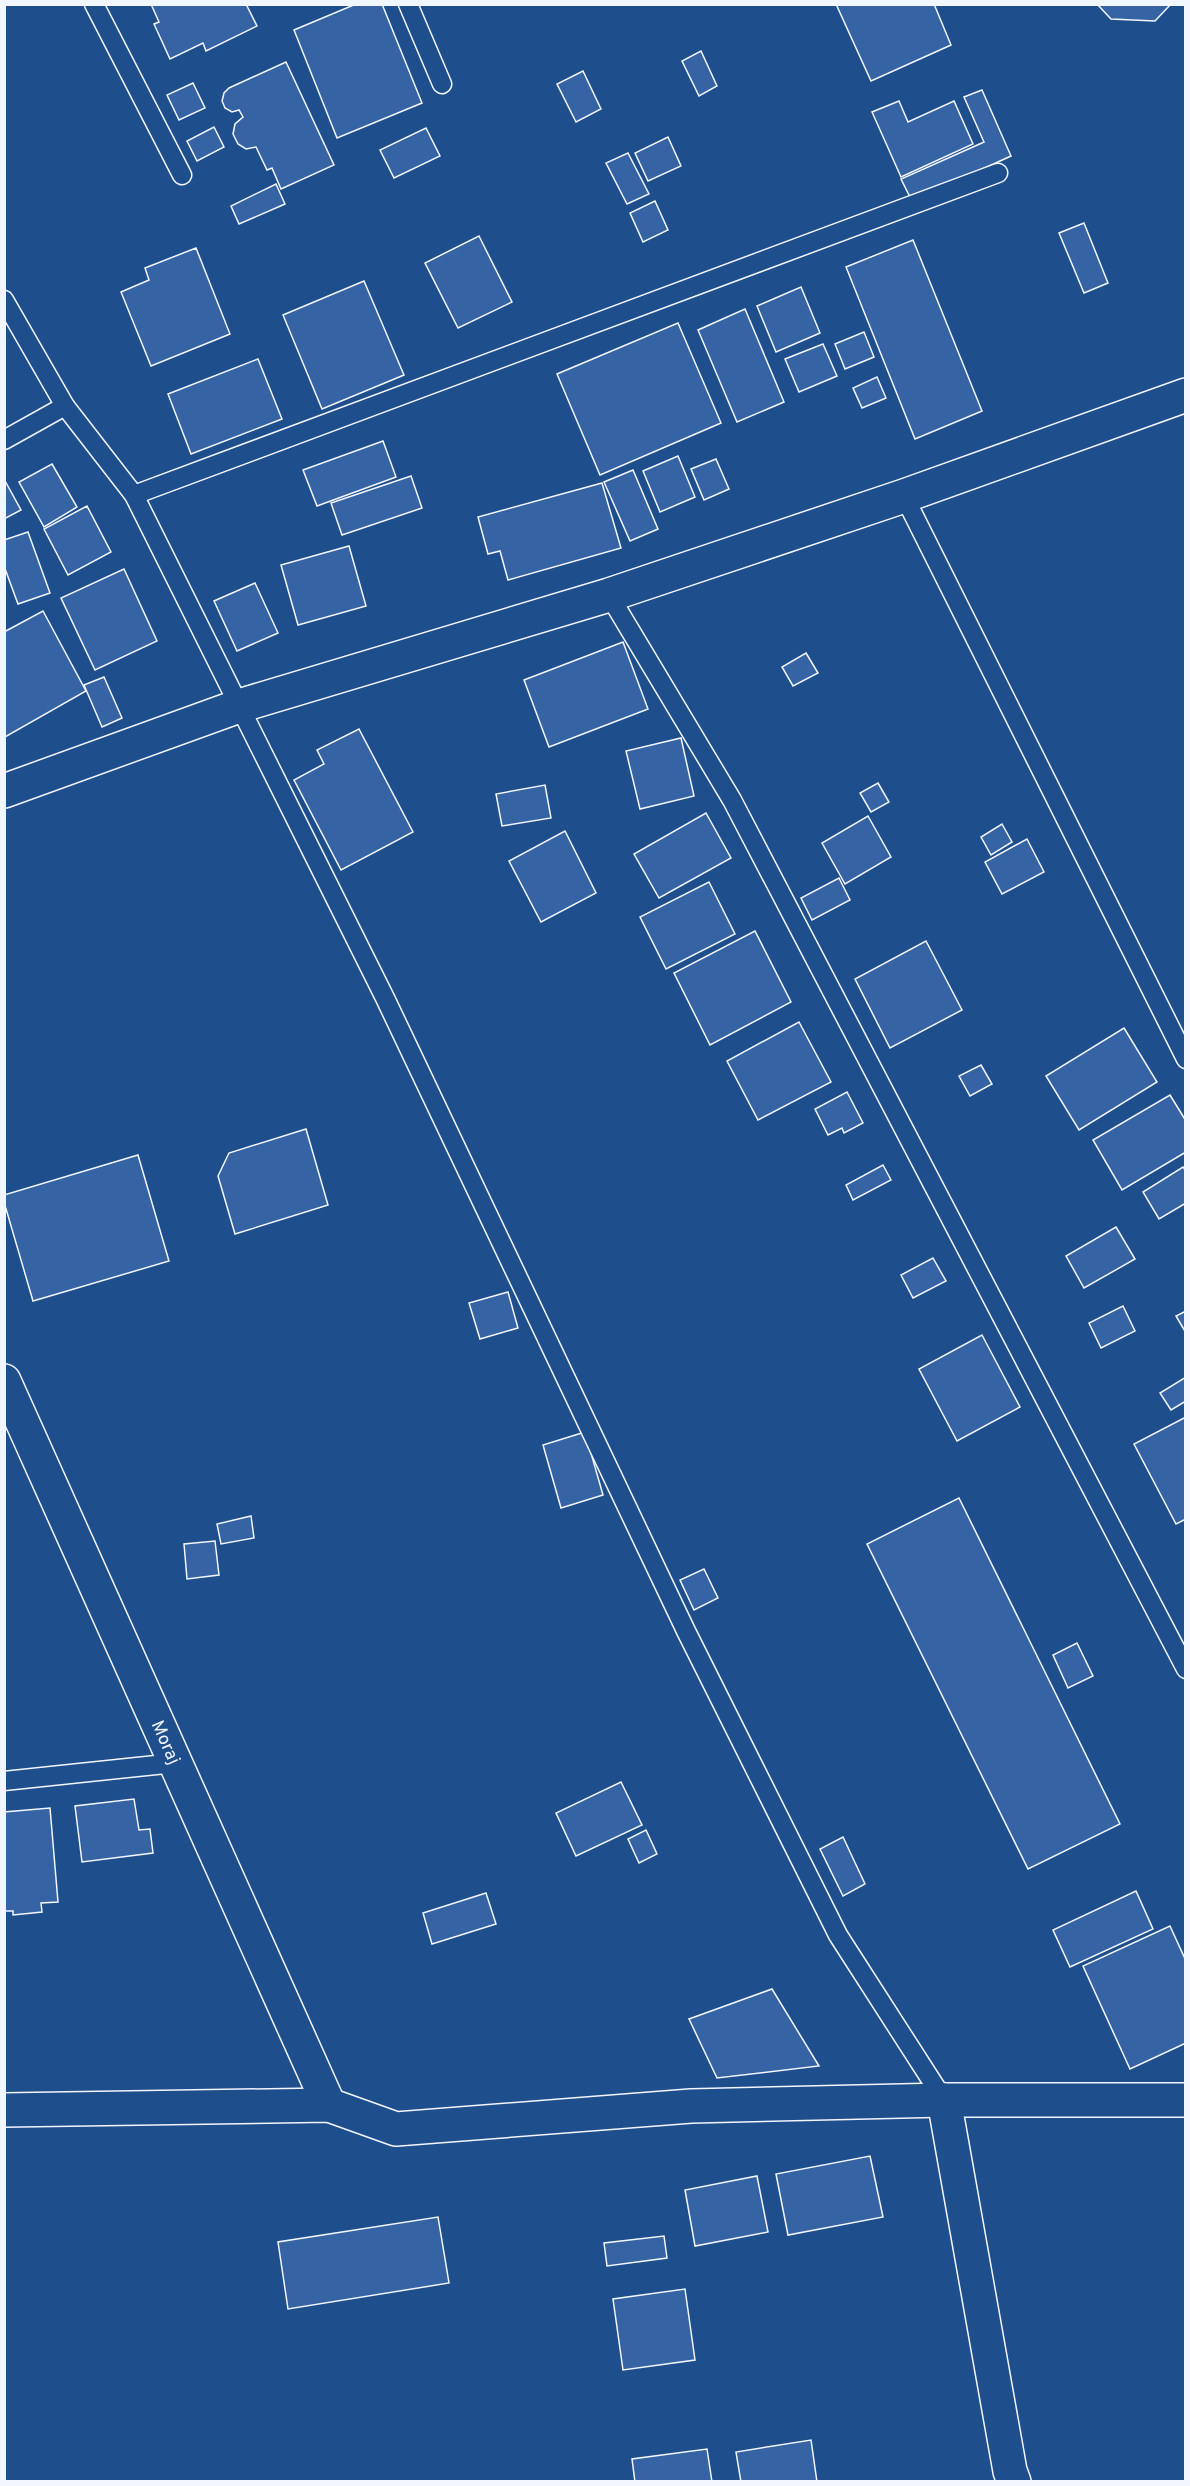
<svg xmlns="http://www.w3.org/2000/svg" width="1190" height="2486" viewBox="0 0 1190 2486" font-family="Overpass,sans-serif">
<rect width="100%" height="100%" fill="#1f4e8c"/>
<g fill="#3563a3" stroke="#f2f6ff" stroke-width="1.5">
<polygon points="151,4 246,4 257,26 206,51 203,43 170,59 154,24 159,22"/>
<polygon points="356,4 382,4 422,103 337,138 294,30"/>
<polygon points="836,4 934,4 951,45 871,81"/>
<polygon points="1097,4 1171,4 1155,21 1111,19"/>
<polygon points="701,51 717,86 699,96 682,61"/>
<polygon points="286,62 334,165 281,189 272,168 267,170 256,147 246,149 238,144 233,134 235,124 243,117 239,110 232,112 225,108 222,101 224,93 229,88"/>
<polygon points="583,71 601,109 576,122 557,84"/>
<polygon points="193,83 205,108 179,120 167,95"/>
<polygon points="982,90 1011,156 912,201 901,179 984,142 964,97"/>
<polygon points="899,101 908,122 954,101 973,144 901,177 872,112"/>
<polygon points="214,127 224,147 197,161 187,141"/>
<polygon points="426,128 440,156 394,178 380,150"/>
<polygon points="668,137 681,166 648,181 635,153"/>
<polygon points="628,153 649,194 627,204 606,163"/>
<polygon points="276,184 285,204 239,224 231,206"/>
<polygon points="655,201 668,230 643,242 630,213"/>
<polygon points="1084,223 1108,283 1084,293 1059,233"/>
<polygon points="479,236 512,302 458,328 425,263"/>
<polygon points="913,240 982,411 915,439 846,267"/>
<polygon points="196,248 230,334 151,366 121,292 149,280 145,268"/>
<polygon points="364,281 404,375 322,409 283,315"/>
<polygon points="801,287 820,333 776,352 757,306"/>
<polygon points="745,309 784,402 737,422 698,330"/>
<polygon points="678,323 721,423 600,475 557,374"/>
<polygon points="864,332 874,357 845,369 835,344"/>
<polygon points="823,344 837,376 799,392 785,359"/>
<polygon points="258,359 282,419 191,454 168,394"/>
<polygon points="877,377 886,398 862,408 853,388"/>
<polygon points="383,441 396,477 317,506 303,470"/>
<polygon points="678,456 695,497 660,512 643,471"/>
<polygon points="716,459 729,489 704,500 691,469"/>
<polygon points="52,464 77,507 44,527 19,482"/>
<polygon points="633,470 658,529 630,541 604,482"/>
<polygon points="411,476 422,508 342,535 331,503"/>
<polygon points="4,479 21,510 4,519"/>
<polygon points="602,483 621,548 508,580 500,551 488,554 478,517"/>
<polygon points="87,506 111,552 68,575 44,529"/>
<polygon points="28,532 50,593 18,604 4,566 4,540"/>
<polygon points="349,546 366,606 298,625 281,565"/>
<polygon points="124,569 157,641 95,670 61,598"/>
<polygon points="255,583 278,633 237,651 214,601"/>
<polygon points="43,611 86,691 5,737 4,632"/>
<polygon points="623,642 648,709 549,747 524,680"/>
<polygon points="806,653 818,673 793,686 782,667"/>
<polygon points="104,677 122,718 102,727 84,685"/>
<polygon points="359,729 413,832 341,870 294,780 324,764 317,750"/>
<polygon points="681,738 694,796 640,809 626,751"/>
<polygon points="878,783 889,802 871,812 860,793"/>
<polygon points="545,785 551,818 502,826 496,794"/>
<polygon points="706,813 731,858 659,898 634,854"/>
<polygon points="868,816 891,857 845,884 822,843"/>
<polygon points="1002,824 1012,842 991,855 981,837"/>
<polygon points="565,831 596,893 541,922 509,861"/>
<polygon points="1027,839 1044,872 1002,894 985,862"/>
<polygon points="839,878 850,900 812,920 801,898"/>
<polygon points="709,882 735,934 666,969 640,917"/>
<polygon points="755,931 791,1002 710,1045 674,973"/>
<polygon points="926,941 962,1010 890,1048 855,979"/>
<polygon points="799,1022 831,1082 758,1120 727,1061"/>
<polygon points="1124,1028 1157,1082 1079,1130 1046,1076"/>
<polygon points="981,1065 992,1084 970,1096 959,1076"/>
<polygon points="847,1092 863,1123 844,1133 842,1128 828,1135 815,1109"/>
<polygon points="1170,1095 1186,1121 1186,1152 1122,1190 1093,1140"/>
<polygon points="306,1129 328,1205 235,1234 218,1176 229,1153"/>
<polygon points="138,1155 169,1261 33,1301 4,1202 4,1195"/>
<polygon points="883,1165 891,1180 853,1200 846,1185"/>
<polygon points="1183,1167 1186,1171 1186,1203 1159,1219 1143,1192"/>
<polygon points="1116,1227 1135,1259 1084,1288 1066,1256"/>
<polygon points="933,1258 946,1281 913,1298 901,1275"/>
<polygon points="508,1292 518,1328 480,1339 469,1303"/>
<polygon points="1123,1306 1135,1331 1101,1348 1089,1323"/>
<polygon points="1186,1311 1186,1333 1176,1316"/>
<polygon points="982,1335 1020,1407 957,1441 919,1369"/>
<polygon points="1186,1377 1186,1401 1171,1410 1160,1393"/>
<polygon points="1186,1417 1186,1519 1176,1524 1134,1444"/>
<polygon points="585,1432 603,1495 561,1508 543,1445"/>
<polygon points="959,1498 1120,1824 1028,1869 867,1544"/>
<polygon points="251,1516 254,1538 221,1544 217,1524"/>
<polygon points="215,1541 219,1575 187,1579 184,1544"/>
<polygon points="704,1569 718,1598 694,1610 680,1580"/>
<polygon points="1077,1643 1093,1676 1068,1688 1053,1655"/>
<polygon points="621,1782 642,1825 576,1856 556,1813"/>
<polygon points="134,1799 139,1830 150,1829 153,1853 82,1862 75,1806"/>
<polygon points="50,1808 58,1902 41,1903 42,1912 13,1915 13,1911 4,1911 4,1812"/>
<polygon points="646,1830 657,1854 639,1863 628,1839"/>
<polygon points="843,1837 865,1884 843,1896 820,1849"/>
<polygon points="1136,1891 1153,1929 1070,1967 1053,1930"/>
<polygon points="486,1893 496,1924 432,1944 423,1913"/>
<polygon points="1170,1926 1186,1961 1186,2043 1130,2069 1083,1966"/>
<polygon points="772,1989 819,2066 717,2078 689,2019"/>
<polygon points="870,2156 883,2217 788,2235 776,2174"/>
<polygon points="757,2176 768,2232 695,2246 685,2190"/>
<polygon points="438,2217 449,2283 288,2309 278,2242"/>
<polygon points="664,2236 667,2258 607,2266 604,2243"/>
<polygon points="685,2289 695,2360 623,2370 613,2299"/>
<polygon points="811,2440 817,2482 741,2482 736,2452"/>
<polygon points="707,2449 712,2482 635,2482 632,2459"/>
</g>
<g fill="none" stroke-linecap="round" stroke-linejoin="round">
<defs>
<g id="lane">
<polyline points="94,4 182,175"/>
<polyline points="408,4 442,84"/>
<polyline points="4,300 65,406 134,495 385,998 686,1631 838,1935 944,2100"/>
<polyline points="4,440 65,406"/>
<polyline points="134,495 998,173"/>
<polyline points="904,496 1186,1059"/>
<polyline points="609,595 732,800 1186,1669"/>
<polyline points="4,1781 175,1763"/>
</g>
<g id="street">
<polyline points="4,791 239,706 609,595 904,496 1186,395"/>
<path id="s1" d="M4 1381 329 2105"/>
<polyline points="944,2100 1010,2471 1014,2482"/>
<polyline points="4,2110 329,2105 396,2129 691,2106 944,2100 1186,2100"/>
</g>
</defs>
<use href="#lane" stroke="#f2f6ff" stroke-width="21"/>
<use href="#street" stroke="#f2f6ff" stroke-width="36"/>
<use href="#lane" stroke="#1f4e8c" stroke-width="18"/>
<use href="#street" stroke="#1f4e8c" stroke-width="33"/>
</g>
<g text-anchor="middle" stroke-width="4.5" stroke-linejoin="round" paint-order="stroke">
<g font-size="18" fill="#f2f6ff" stroke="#1f4e8c">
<text dy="6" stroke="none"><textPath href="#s1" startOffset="396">Moraj</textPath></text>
</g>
</g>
<rect width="1190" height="2486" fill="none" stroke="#f2f6ff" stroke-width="12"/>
</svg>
